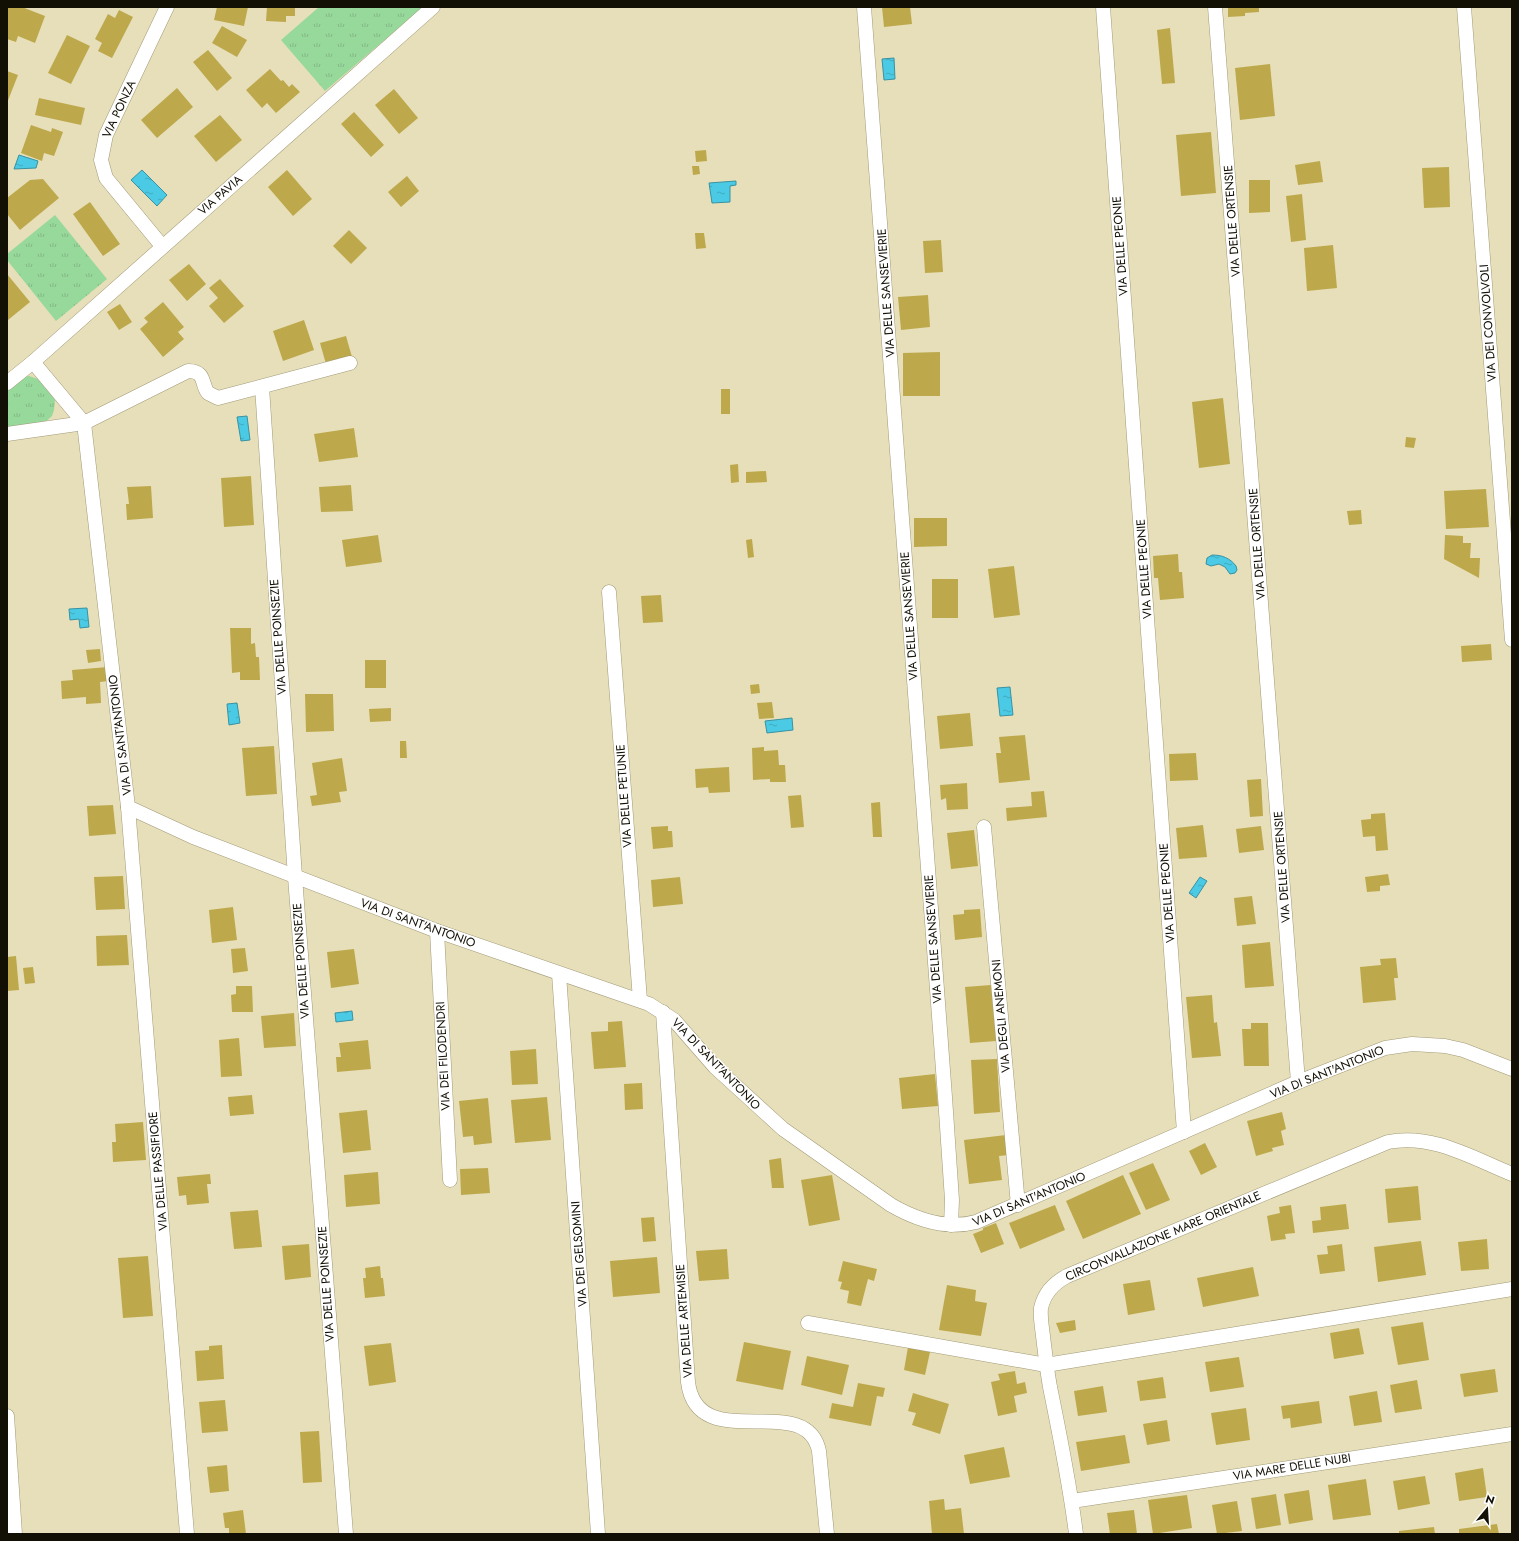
<svg xmlns="http://www.w3.org/2000/svg" width="1519" height="1541" viewBox="0 0 1519 1541" font-family="Jost,sans-serif">
<defs>
<pattern id="grass-tufts" width="24" height="20" patternUnits="userSpaceOnUse"><rect width="24" height="20" fill="#97d89b"/><path d="M3 7l-1-3M5 7V3M7 7l1-3M15 17l-1-3M17 17v-4M19 17l1-3" fill="none" stroke="#81b884"/></pattern>
<pattern id="water-ripples" width="26" height="14" patternUnits="userSpaceOnUse"><rect width="26" height="14" fill="#4acae4"/><path d="M2 4q2-2 4 0t4 0M15 11q2-2 4 0t4 0" fill="none" stroke="#40acc2"/></pattern>
</defs>
<rect width="100%" height="100%" fill="#e7dfba"/>
<g fill="url(#grass-tufts)">
<polygon points="319,7 423,7 325,91 281,40"/>
<polygon points="55,215 107,279 56,321 7,260 7,254"/>
<polygon points="29,376 41,380 52,395 55,400 54,410 52,416 42,425 7,428 7,389 24,377"/>
</g>
<g fill="url(#water-ripples)" stroke="#3992a1">
<polygon points="894,58 895,79 884,80 882,59"/>
<polygon points="19,155 38,161 36,168 14,169"/>
<polygon points="142,170 167,195 157,206 131,180"/>
<polygon points="736,181 736,185 730,186 730,202 712,203 709,183"/>
<polygon points="247,416 250,440 241,441 237,417"/>
<path d="M1212 555C1222 555 1230 558 1236 566L1237 570 1235 573 1230 574 1225 567 1219 564 1211 566 1206 564 1207 558Z"/>
<polygon points="87,608 89,627 80,628 79,619 70,620 69,609"/>
<polygon points="1010,687 1013,715 1000,716 997,688"/>
<polygon points="237,703 240,723 229,725 227,704"/>
<polygon points="792,718 793,730 767,733 765,721"/>
<polygon points="1200,877 1207,881 1196,898 1189,893"/>
<polygon points="352,1011 353,1020 336,1022 335,1013"/>
</g>
<g fill="#bda94b">
<polygon points="7,7 22,7 45,16 35,43 18,36 16,42 7,39"/>
<polygon points="217,7 248,7 244,26 214,20"/>
<polygon points="267,7 295,7 295,16 286,16 286,22 266,21"/>
<polygon points="882,7 910,7 912,24 884,27"/>
<polygon points="1228,7 1259,7 1259,12 1245,13 1245,16 1228,17"/>
<polygon points="119,10 133,17 112,58 98,51 102,43 95,39 108,14 115,18"/>
<polygon points="222,26 247,40 237,57 212,43"/>
<polygon points="1170,28 1175,83 1162,84 1157,30"/>
<polygon points="67,35 90,46 71,84 48,73"/>
<polygon points="208,50 232,78 217,91 193,62"/>
<polygon points="1270,64 1275,116 1240,120 1235,68"/>
<polygon points="270,69 281,81 283,80 289,87 292,84 300,92 276,113 267,103 262,108 246,90"/>
<polygon points="7,71 18,75 7,103"/>
<polygon points="177,88 193,107 157,138 141,120"/>
<polygon points="394,89 418,118 399,134 375,105"/>
<polygon points="39,98 85,108 81,125 35,115"/>
<polygon points="354,112 384,145 371,157 341,124"/>
<polygon points="220,115 242,140 216,162 194,136"/>
<polygon points="31,125 51,132 52,128 63,132 54,156 44,153 42,161 21,153"/>
<polygon points="1211,132 1216,193 1181,196 1176,135"/>
<polygon points="706,150 707,161 696,162 695,151"/>
<polygon points="1320,161 1323,182 1298,185 1295,165"/>
<polygon points="692,166 699,166 700,174 693,175"/>
<polygon points="1449,167 1450,207 1424,208 1422,168"/>
<polygon points="287,170 312,199 293,216 268,187"/>
<polygon points="407,176 419,191 401,207 388,192"/>
<polygon points="43,179 59,198 20,230 7,214 7,198 30,180"/>
<polygon points="1249,180 1270,180 1270,212 1249,213"/>
<polygon points="1302,194 1306,240 1291,242 1286,196"/>
<polygon points="90,202 120,244 103,256 73,214"/>
<polygon points="349,230 367,248 351,264 333,246"/>
<polygon points="695,233 704,233 706,248 696,249"/>
<polygon points="941,240 943,272 925,273 923,241"/>
<polygon points="1333,245 1337,288 1307,291 1304,248"/>
<polygon points="189,264 206,284 187,301 169,280"/>
<polygon points="7,274 30,302 8,320 7,319"/>
<polygon points="220,279 244,306 224,323 209,306 218,298 209,288"/>
<polygon points="928,295 930,327 901,330 898,297"/>
<polygon points="163,302 184,327 178,332 184,339 163,357 140,329 148,322 144,318"/>
<polygon points="120,304 132,322 119,330 107,312"/>
<polygon points="304,320 314,350 283,361 273,331"/>
<polygon points="346,336 352,357 326,364 320,343"/>
<polygon points="940,352 940,396 903,396 903,353"/>
<rect x="721" y="389" width="9" height="25"/>
<polygon points="1223,398 1230,464 1199,468 1192,402"/>
<polygon points="354,428 358,457 319,462 314,434"/>
<polygon points="1406,437 1416,438 1414,448 1405,447"/>
<polygon points="738,464 739,482 731,483 730,465"/>
<polygon points="766,471 767,482 746,483 746,472"/>
<polygon points="251,476 254,525 224,527 221,478"/>
<polygon points="351,485 353,511 321,512 319,487"/>
<polygon points="151,486 153,518 127,520 126,504 129,504 127,487"/>
<polygon points="1486,489 1489,527 1446,529 1444,491"/>
<polygon points="1361,510 1362,524 1349,525 1347,511"/>
<polygon points="914,518 947,518 947,546 914,547"/>
<polygon points="378,535 382,562 346,567 342,540"/>
<polygon points="1445,535 1463,536 1463,543 1471,543 1470,558 1480,558 1479,578 1444,559"/>
<polygon points="752,539 754,557 748,558 746,540"/>
<polygon points="1178,554 1179,572 1182,572 1184,598 1160,600 1158,578 1154,578 1153,556"/>
<polygon points="1014,566 1020,615 994,618 988,569"/>
<rect x="932" y="579" width="26" height="39"/>
<polygon points="661,595 663,622 643,623 641,596"/>
<polygon points="230,628 251,628 251,644 255,643 256,657 259,657 260,680 240,680 240,672 232,673"/>
<polygon points="1491,644 1492,660 1462,662 1461,646"/>
<polygon points="100,649 101,661 88,663 86,650"/>
<rect x="365" y="660" width="21" height="28"/>
<polygon points="108,667 109,681 100,682 101,703 86,704 86,697 62,699 61,681 73,680 72,670"/>
<polygon points="759,684 760,693 751,694 750,685"/>
<polygon points="305,694 333,694 334,731 306,732"/>
<polygon points="772,702 774,718 759,719 757,703"/>
<polygon points="391,708 391,721 370,722 369,709"/>
<polygon points="970,713 973,746 940,749 937,716"/>
<polygon points="1025,735 1030,780 999,783 996,753 1001,753 999,737"/>
<polygon points="400,741 406,741 407,758 400,758"/>
<polygon points="274,746 277,794 246,796 242,748"/>
<polygon points="764,747 764,751 778,750 779,765 785,765 786,782 770,782 770,779 753,780 752,748"/>
<polygon points="1196,753 1198,780 1170,781 1169,754"/>
<polygon points="342,758 347,791 339,792 341,802 312,806 310,796 317,795 312,763"/>
<polygon points="729,767 730,792 709,793 708,787 696,788 695,769"/>
<polygon points="1261,779 1263,816 1250,817 1247,780"/>
<polygon points="967,783 968,809 947,810 946,798 941,800 940,785"/>
<polygon points="1044,791 1047,817 1007,821 1006,808 1032,806 1031,792"/>
<polygon points="801,795 804,827 791,828 788,796"/>
<polygon points="880,802 882,837 873,837 871,803"/>
<polygon points="113,805 116,834 89,836 87,806"/>
<polygon points="1385,813 1388,850 1376,851 1375,836 1363,837 1361,820 1371,819 1371,814"/>
<polygon points="1203,825 1207,857 1179,859 1176,828"/>
<polygon points="668,826 668,831 672,831 673,847 653,849 651,827"/>
<polygon points="1261,826 1264,850 1239,853 1236,829"/>
<polygon points="974,830 978,866 951,869 947,833"/>
<polygon points="1388,874 1390,885 1380,886 1380,891 1367,892 1365,877"/>
<polygon points="123,876 125,909 96,910 94,877"/>
<polygon points="680,877 683,904 653,907 651,880"/>
<polygon points="1252,896 1256,924 1237,926 1234,898"/>
<polygon points="233,907 237,940 212,943 209,910"/>
<polygon points="980,909 982,937 955,940 953,915 964,914 964,910"/>
<polygon points="127,935 129,965 97,966 96,936"/>
<polygon points="1270,942 1274,986 1245,988 1242,945"/>
<polygon points="245,948 248,971 233,973 231,949"/>
<polygon points="354,949 359,984 331,988 327,952"/>
<polygon points="16,956 19,990 7,991 7,957"/>
<polygon points="1396,958 1398,978 1394,978 1396,1000 1363,1003 1360,967 1381,965 1380,959"/>
<polygon points="33,967 35,983 25,984 23,968"/>
<polygon points="991,985 996,1041 970,1043 965,987"/>
<polygon points="236,986 252,986 253,1012 232,1012 231,995 236,994"/>
<polygon points="1212,995 1214,1023 1217,1022 1221,1056 1192,1058 1186,997"/>
<polygon points="294,1013 296,1046 264,1048 261,1016"/>
<polygon points="622,1021 626,1067 594,1069 591,1032 608,1031 608,1022"/>
<polygon points="1251,1023 1268,1023 1269,1066 1244,1066 1242,1029 1251,1029"/>
<polygon points="239,1038 242,1076 221,1077 219,1040"/>
<polygon points="368,1040 371,1069 337,1072 336,1057 341,1057 339,1043"/>
<polygon points="536,1049 538,1084 512,1085 510,1051"/>
<polygon points="997,1059 1000,1112 974,1114 971,1060"/>
<polygon points="935,1074 938,1106 902,1109 899,1078"/>
<polygon points="642,1083 643,1109 625,1110 624,1084"/>
<polygon points="252,1095 254,1114 230,1116 228,1097"/>
<polygon points="547,1097 551,1140 515,1143 511,1100"/>
<polygon points="488,1098 492,1143 474,1145 473,1136 463,1137 459,1101"/>
<polygon points="367,1110 371,1150 343,1153 339,1113"/>
<polygon points="1282,1112 1286,1129 1281,1131 1284,1145 1272,1148 1273,1151 1256,1156 1247,1121"/>
<polygon points="143,1122 146,1160 113,1162 112,1142 116,1142 115,1124"/>
<polygon points="1006,1135 1009,1155 999,1156 1002,1180 969,1184 964,1140"/>
<polygon points="1205,1143 1217,1167 1201,1175 1189,1151"/>
<polygon points="781,1158 784,1188 772,1188 769,1160"/>
<polygon points="1153,1163 1170,1200 1146,1210 1129,1173"/>
<polygon points="488,1168 490,1193 461,1195 460,1169"/>
<polygon points="378,1172 380,1204 346,1207 344,1175"/>
<polygon points="210,1174 211,1184 207,1184 209,1203 187,1205 186,1195 179,1196 177,1177"/>
<polygon points="832,1175 840,1220 809,1226 801,1180"/>
<polygon points="1123,1175 1141,1214 1083,1239 1066,1201"/>
<polygon points="1418,1186 1421,1220 1388,1223 1385,1189"/>
<polygon points="1346,1204 1349,1229 1313,1233 1312,1221 1321,1220 1320,1207"/>
<polygon points="1055,1205 1065,1230 1020,1249 1009,1223"/>
<polygon points="1291,1205 1295,1233 1285,1234 1286,1239 1271,1241 1267,1216 1280,1213 1279,1207"/>
<polygon points="258,1210 262,1247 234,1249 230,1212"/>
<polygon points="654,1217 656,1241 643,1242 641,1218"/>
<polygon points="996,1223 1004,1244 981,1253 973,1234 983,1230 983,1228"/>
<polygon points="1487,1239 1489,1269 1461,1271 1458,1242"/>
<polygon points="1421,1241 1426,1275 1378,1282 1374,1247"/>
<polygon points="309,1244 311,1277 285,1280 282,1246"/>
<polygon points="1342,1244 1345,1271 1320,1274 1317,1255 1328,1254 1327,1246"/>
<polygon points="727,1249 729,1279 699,1281 696,1251"/>
<polygon points="148,1256 153,1316 123,1318 118,1258"/>
<polygon points="657,1257 660,1293 613,1297 610,1261"/>
<polygon points="843,1261 877,1269 874,1281 868,1279 861,1306 847,1303 849,1291 840,1289 842,1282 838,1281"/>
<polygon points="380,1266 381,1278 383,1278 385,1296 365,1298 363,1278 366,1278 365,1268"/>
<polygon points="1253,1267 1259,1296 1203,1307 1197,1278"/>
<polygon points="1150,1280 1155,1310 1128,1315 1123,1284"/>
<polygon points="947,1285 976,1290 975,1301 987,1303 981,1336 939,1330"/>
<polygon points="1075,1320 1076,1330 1060,1333 1056,1323"/>
<polygon points="1423,1322 1429,1360 1398,1365 1391,1327"/>
<polygon points="1359,1328 1364,1354 1334,1359 1330,1333"/>
<polygon points="744,1342 791,1351 783,1390 736,1381"/>
<polygon points="391,1343 396,1382 369,1386 364,1346"/>
<polygon points="222,1345 224,1379 197,1381 195,1351 209,1350 209,1346"/>
<polygon points="908,1347 930,1352 925,1375 904,1370"/>
<polygon points="807,1356 849,1365 842,1395 801,1385"/>
<polygon points="1239,1357 1244,1387 1210,1392 1205,1362"/>
<polygon points="1495,1369 1498,1392 1464,1397 1460,1374"/>
<polygon points="1015,1371 1017,1384 1025,1382 1027,1393 1014,1396 1017,1412 998,1416 991,1382 1000,1380 998,1374"/>
<polygon points="1163,1377 1166,1398 1140,1401 1137,1381"/>
<polygon points="1417,1380 1422,1409 1395,1413 1390,1385"/>
<polygon points="858,1383 885,1388 883,1397 877,1396 871,1426 829,1418 832,1403 853,1407"/>
<polygon points="1103,1386 1107,1412 1078,1416 1074,1391"/>
<polygon points="1377,1391 1382,1422 1354,1426 1349,1396"/>
<polygon points="913,1393 949,1404 940,1434 912,1425 916,1413 908,1411"/>
<polygon points="225,1400 228,1431 202,1433 199,1402"/>
<polygon points="1319,1401 1322,1423 1291,1428 1290,1418 1283,1419 1281,1406"/>
<polygon points="1246,1408 1250,1440 1216,1445 1211,1413"/>
<polygon points="1167,1420 1170,1441 1147,1445 1143,1424"/>
<polygon points="319,1431 322,1482 303,1483 300,1432"/>
<polygon points="1125,1435 1130,1463 1081,1471 1076,1442"/>
<polygon points="1004,1447 1010,1477 970,1484 964,1455"/>
<polygon points="227,1465 229,1491 210,1493 207,1467"/>
<polygon points="1483,1468 1487,1497 1459,1501 1455,1473"/>
<polygon points="1425,1476 1430,1504 1398,1510 1393,1481"/>
<polygon points="1366,1479 1371,1515 1333,1520 1328,1485"/>
<polygon points="1309,1490 1313,1520 1289,1524 1284,1494"/>
<polygon points="1276,1494 1281,1525 1256,1529 1251,1498"/>
<polygon points="1187,1495 1192,1528 1153,1534 1148,1500"/>
<polygon points="944,1499 945,1510 961,1508 964,1534 932,1534 929,1501"/>
<polygon points="1237,1501 1242,1531 1217,1534 1212,1505"/>
<polygon points="243,1510 246,1534 229,1534 229,1528 225,1528 223,1513"/>
<polygon points="1134,1510 1137,1534 1110,1534 1107,1513"/>
<polygon points="1497,1524 1499,1534 1459,1534 1459,1529"/>
<polygon points="1434,1527 1435,1534 1399,1534 1399,1531"/>
</g>
<g fill="none" stroke-linecap="round" stroke-linejoin="round">
<defs>
<g id="minor">
<polyline points="864,7 945,1097 952,1200 951,1225"/>
<polyline points="1103,7 1184,1132"/>
<polyline points="1215,7 1298,1082"/>
<polyline points="1464,7 1512,640"/>
<polyline points="162,246 106,178 101,160 106,135 167,7"/>
<polyline points="33,362 84,423"/>
<polyline points="7,383 33,362 433,7"/>
<polyline points="262,387 295,877 346,1534"/>
<path d="M84 423 128 807 193 837 437 931 649 1004 674 1020 715 1067 783 1129 891 1205C917 1220 946 1230 976 1222L1298 1082 1385 1048 1412 1044 1445 1046 1463 1050 1512 1069"/>
<path d="M7 434 84 423 188 371C206 371 201 384 208 393L218 398 350 363"/>
<polyline points="609,592 640,1000"/>
<polyline points="128,807 187,1534"/>
<polyline points="984,827 1018,1205"/>
<polyline points="437,931 450,1180"/>
<polyline points="559,974 598,1534"/>
<path d="M663 1012 688 1382C697 1457 806 1389 819 1451L827 1534"/>
<polyline points="808,1323 1046,1365 1512,1289"/>
<polyline points="7,1416 15,1534"/>
<polyline points="1072,1501 1512,1434"/>
<path d="M1076 1534C1070 1485 1060 1436 1050 1387 1047 1370 1045 1353 1043 1336 1042 1327 1040 1317 1041 1308 1044 1294 1054 1283 1067 1276L1388 1142C1432 1133 1472 1158 1512 1174"/>
</g>
</defs>
<use href="#minor" stroke="#a19a77" stroke-width="15"/>
<use href="#minor" stroke="#fff" stroke-width="14"/>
</g>
<g text-anchor="middle" stroke-width="3" stroke-linejoin="round" paint-order="stroke">
<g font-size="12" fill="#120f04" stroke="#fff">
<text transform="translate(119 109) rotate(-65)" y="4">VIA PONZA</text>
<text transform="translate(220 195) rotate(-41)" y="4">VIA PAVIA</text>
<text transform="translate(1232 221) rotate(-94)" y="4">VIA DELLE ORTENSIE</text>
<text transform="translate(1120 246) rotate(-94)" y="4">VIA DELLE PEONIE</text>
<text transform="translate(886 293) rotate(-94)" y="4">VIA DELLE SANSEVIERIE</text>
<text transform="translate(1488 323) rotate(-94)" y="4">VIA DEI CONVOLVOLI</text>
<text transform="translate(1257 544) rotate(-94)" y="4">VIA DELLE ORTENSIE</text>
<text transform="translate(1144 569) rotate(-94)" y="4">VIA DELLE PEONIE</text>
<text transform="translate(909 616) rotate(-94)" y="4">VIA DELLE SANSEVIERIE</text>
<text transform="translate(278 637) rotate(-94)" y="4">VIA DELLE POINSEZIE</text>
<text transform="translate(120 735) rotate(-97)" y="4">VIA DI SANT'ANTONIO</text>
<text transform="translate(624 796) rotate(-94)" y="4">VIA DELLE PETUNIE</text>
<text transform="translate(1282 867) rotate(-94)" y="4">VIA DELLE ORTENSIE</text>
<text transform="translate(1167 893) rotate(-94)" y="4">VIA DELLE PEONIE</text>
<text transform="translate(418 923) rotate(20)" y="4">VIA DI SANT'ANTONIO</text>
<text transform="translate(933 939) rotate(-94)" y="4">VIA DELLE SANSEVIERIE</text>
<text transform="translate(301 961) rotate(-94)" y="4">VIA DELLE POINSEZIE</text>
<text transform="translate(1001 1016) rotate(-95)" y="4">VIA DEGLI ANEMONI</text>
<text transform="translate(443 1056) rotate(-93)" y="4">VIA DEI FILODENDRI</text>
<text transform="translate(716 1064) rotate(46)" y="4">VIA DI SANT'ANTONIO</text>
<text transform="translate(1327 1072) rotate(-22)" y="4">VIA DI SANT'ANTONIO</text>
<text transform="translate(158 1171) rotate(-95)" y="4">VIA DELLE PASSIFIORE</text>
<text transform="translate(1029 1199) rotate(-23)" y="4">VIA DI SANT'ANTONIO</text>
<text transform="translate(1163 1236) rotate(-23)" y="4">CIRCONVALLAZIONE MARE ORIENTALE</text>
<text transform="translate(579 1254) rotate(-94)" y="4">VIA DEI GELSOMINI</text>
<text transform="translate(326 1284) rotate(-94)" y="4">VIA DELLE POINSEZIE</text>
<text transform="translate(684 1321) rotate(-94)" y="4">VIA DELLE ARTEMISIE</text>
<text transform="translate(1292 1467) rotate(-9)" y="4">VIA MARE DELLE NUBI</text>
</g>
</g>
<rect width="1519" height="1541" fill="none" stroke="#120f04" stroke-width="16"/>
<g transform="translate(1487 1509) rotate(18)" stroke="#ffffff" stroke-width="3" paint-order="stroke">
<path d="M0-3L7 15L0 10L-7 15Z" fill="#120f04"/>
<text y="-6" font-size="11" font-weight="bold" text-anchor="middle" fill="#120f04">N</text>
</g>
</svg>
